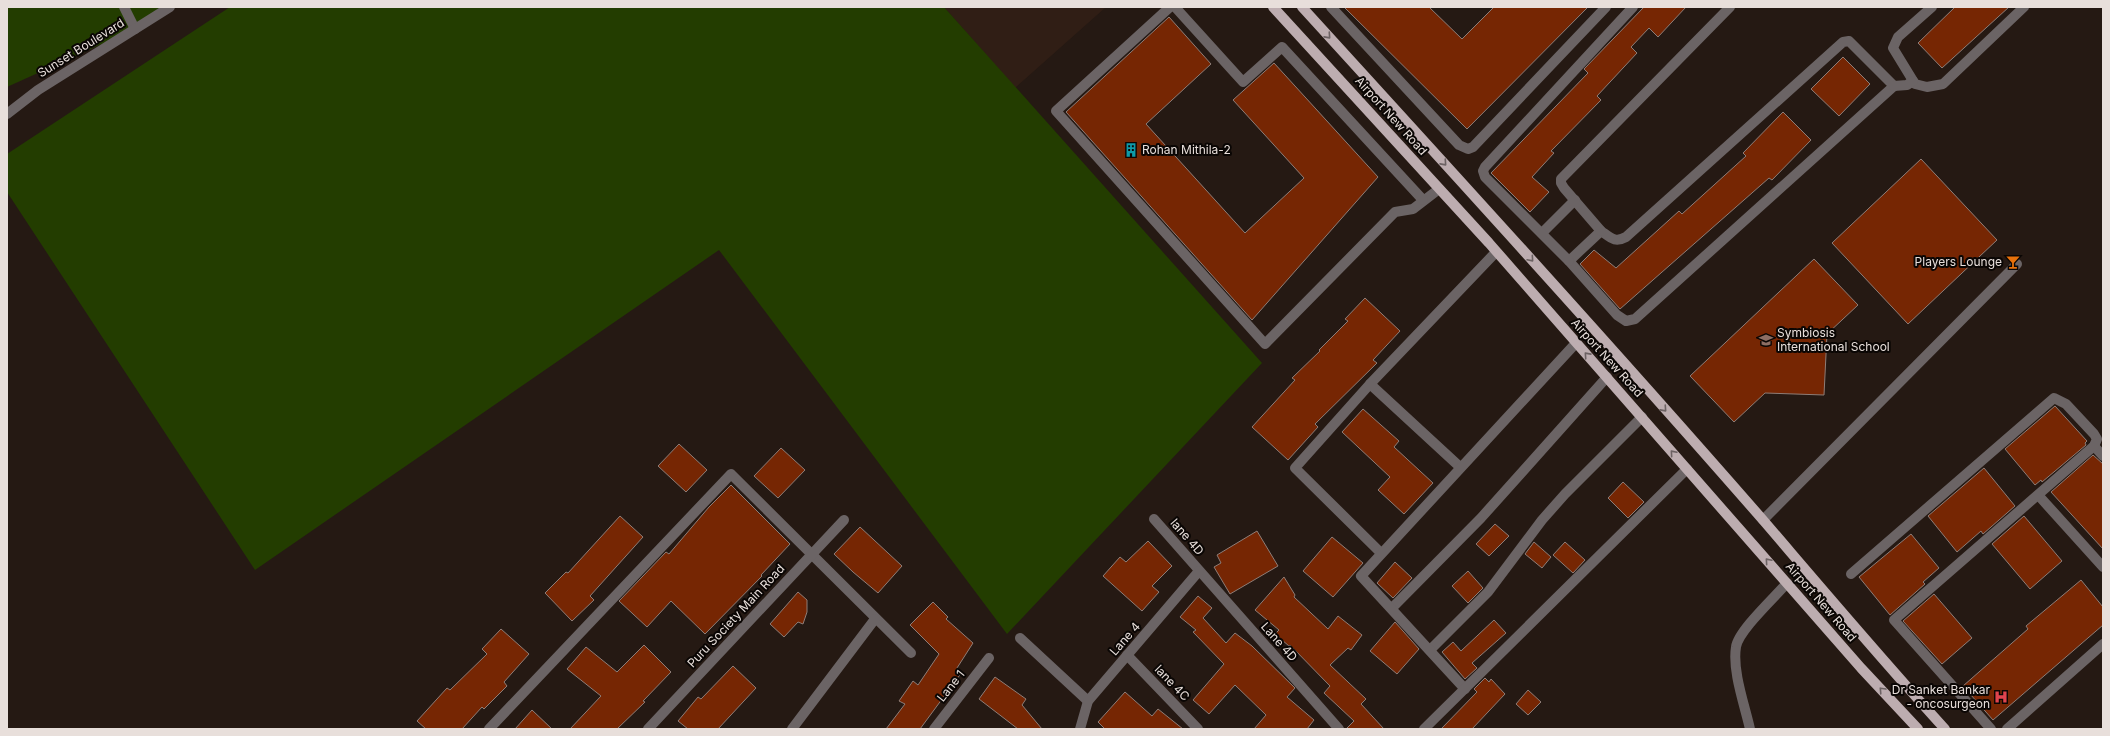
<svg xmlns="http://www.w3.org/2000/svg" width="2110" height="736" viewBox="0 0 2110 736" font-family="Inter,sans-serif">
<rect width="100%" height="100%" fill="#251913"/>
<polygon fill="#301e15" points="944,7 1106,7 1015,88"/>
<g fill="#233d00">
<polygon points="7,7 168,7 135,29 7,87"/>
<polygon points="230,7 944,7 1262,363 1007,634 719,250 255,570 7,192 7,154"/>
</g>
<g fill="#762603" stroke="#8e7d77">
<polygon points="1344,7 1429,7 1462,39 1494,7 1588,7 1467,129"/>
<polygon points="1644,7 1686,7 1658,37 1649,28 1631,47 1637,53 1597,96 1601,100 1551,151 1554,153 1532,177 1549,192 1530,212 1491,173 1588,73 1584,69"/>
<polygon points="1955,7 2009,7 1942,68 1918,43"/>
<polygon points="1169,17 1211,64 1146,124 1245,233 1304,178 1233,100 1274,63 1378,177 1252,320 1066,112"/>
<polygon points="1843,57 1870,84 1839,116 1811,89"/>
<polygon points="1783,112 1811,140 1772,180 1769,178 1620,309 1580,264 1594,250 1616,268 1679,211 1682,214 1746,156 1743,153"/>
<polygon points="1921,159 1997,240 1908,324 1832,243"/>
<polygon points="1814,259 1858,305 1827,334 1824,395 1765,393 1734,422 1690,376"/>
<polygon points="1365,298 1400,331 1373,360 1377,363 1315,424 1318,427 1288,460 1252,427 1295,380 1292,378 1320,351 1319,350 1348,321 1345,319"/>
<polygon points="2055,406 2087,441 2085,443 2086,445 2042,482 2041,480 2035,485 2005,449"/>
<polygon points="1363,409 1399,441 1394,447 1433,483 1404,514 1378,490 1390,477 1342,432"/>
<polygon points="679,444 707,470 686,492 658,466"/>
<polygon points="781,448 805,470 778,498 754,476"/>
<polygon points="2093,455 2103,464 2103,549 2051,492"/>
<polygon points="1984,468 2015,506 1983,534 1981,531 1957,552 1928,516"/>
<polygon points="1623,482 1644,502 1628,518 1608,498"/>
<polygon points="731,485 790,544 761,575 762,576 705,634 671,601 647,627 619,601 666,552 669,554 709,507"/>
<polygon points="620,516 643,537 590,596 594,600 572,621 545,593 566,572 568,573"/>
<polygon points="2024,516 2062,561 2030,589 1992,544"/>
<polygon points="1495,524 1509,536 1489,556 1476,544"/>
<polygon points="860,527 902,566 878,593 853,572 834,554"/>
<polygon points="1257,531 1278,566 1230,594 1214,567 1221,563 1217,555"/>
<polygon points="1911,534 1939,568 1923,582 1925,584 1890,615 1859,577"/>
<polygon points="1332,537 1363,563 1333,597 1303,571"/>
<polygon points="1148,541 1172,566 1152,586 1159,592 1142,611 1103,576 1120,557 1126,562"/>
<polygon points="1534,542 1551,557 1542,568 1525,554"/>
<polygon points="1565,542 1585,560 1573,573 1553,555"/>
<polygon points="1395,562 1412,578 1393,598 1377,583"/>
<polygon points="1468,571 1483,588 1468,603 1452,586"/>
<polygon points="1284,577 1295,595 1294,597 1328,629 1338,616 1362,635 1351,650 1348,648 1330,665 1366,699 1361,704 1384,729 1346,729 1354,721 1324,693 1330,686 1290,645 1289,646 1275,634 1279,630 1255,610"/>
<polygon points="2081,580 2103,607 2103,625 1993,720 1963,686 2028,629 2026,626"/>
<polygon points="798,592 807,600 807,612 803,624 798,622 784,637 770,624"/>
<polygon points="1934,594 1972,638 1942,664 1903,621"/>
<polygon points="1198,596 1212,608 1203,618 1226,643 1235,633 1252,646 1295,688 1287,697 1314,720 1307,729 1254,729 1266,715 1235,685 1209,714 1193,700 1224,664 1193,632 1196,630 1180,617"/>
<polygon points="933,602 948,617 946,619 973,643 957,668 962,672 920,729 886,729 905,704 899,701 913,681 918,685 939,654 910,625"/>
<polygon points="1494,620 1506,633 1472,663 1477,668 1465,679 1442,652 1453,642 1461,651"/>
<polygon points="1395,622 1419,649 1397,674 1370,651"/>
<polygon points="501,629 529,654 504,682 507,686 484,709 482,707 462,729 426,729 417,721 447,688 450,690 487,654 482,649"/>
<polygon points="644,645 671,672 643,701 645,702 617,729 570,729 601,696 567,669 586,647 617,672"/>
<polygon points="733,666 756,688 718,729 688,729 678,721 698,697 701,699"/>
<polygon points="995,677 1026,699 1022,705 1042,729 1018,729 979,699"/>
<polygon points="1485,678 1489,682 1491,679 1505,694 1472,729 1441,729 1477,692 1474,689"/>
<polygon points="1528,690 1541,702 1528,715 1516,704"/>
<polygon points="1125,692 1152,716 1158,709 1183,729 1105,729 1098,722"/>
<polygon points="532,710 552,729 515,729"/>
</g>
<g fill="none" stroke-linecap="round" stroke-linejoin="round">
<g stroke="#6b6465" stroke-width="10">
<polyline points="124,7 135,29"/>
<polyline points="1170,7 1056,111 1265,344 1395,212 1413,209 1439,189"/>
<polyline points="1175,7 1243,82 1282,47 1423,200"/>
<polyline points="1331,7 1459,145 1468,149 1473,147 1606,7"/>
<polyline points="1932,7 1898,37 1893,48 1915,84 1927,87 1943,84 2024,7"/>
<path d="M1849 41 1894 86 1635 319 1626 321 1617 315 1569 261 1601 231C1611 238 1615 243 1626 237L1843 42Z"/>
<polyline points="1894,86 1907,85 1913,81"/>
<polyline points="7,114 38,90 170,7"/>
<polyline points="1601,231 1564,188 1561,183 1561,179 1730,7"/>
<polyline points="1542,233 1575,200"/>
<polyline points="1569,261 1485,177 1483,171 1485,167 1633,7"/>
<polyline points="1370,384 1460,467"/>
<polyline points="2094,446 2103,456"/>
<polyline points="2039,496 2103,567"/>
<polyline points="1154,519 1339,729"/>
<polyline points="1763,520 2017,264"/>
<polyline points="1381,553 1295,468 1370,384 1496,252"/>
<polyline points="1851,574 2054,398 2066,404 2094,434 2097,439 2094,446 1894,620 1991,729"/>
<polyline points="1392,608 1481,518 1607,377"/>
<polyline points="1020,638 1088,701"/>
<polyline points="1430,650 1488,592 1542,520 1565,494 1642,417"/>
<polyline points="1127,655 1198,729"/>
<polyline points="1465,689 1361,576 1576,343"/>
<polyline points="489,729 731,474 911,653"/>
<polyline points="648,729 844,520"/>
<polyline points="792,729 875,619"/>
<polyline points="934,729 989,658"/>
<polyline points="1080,729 1088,701 1199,571"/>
<polyline points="1424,729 1687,469"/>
<path d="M1750 729C1745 706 1732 671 1736 647 1738 631 1775 597 1787 583"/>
<polyline points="2007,729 2103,644"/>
</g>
<g stroke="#bdadb0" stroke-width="10">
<polyline points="1273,7 1489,243 1861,668 1918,729"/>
<path d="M1302 7C1457 177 1612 347 1763 520 1823 590 1883 661 1945 729"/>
</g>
</g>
<defs><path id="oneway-chevron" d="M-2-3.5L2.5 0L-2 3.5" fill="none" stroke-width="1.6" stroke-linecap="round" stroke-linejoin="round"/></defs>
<g stroke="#6c6263">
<use href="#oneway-chevron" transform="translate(1328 36) rotate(48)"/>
<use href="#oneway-chevron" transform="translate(1444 163) rotate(48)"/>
<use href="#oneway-chevron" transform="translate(1531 259) rotate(49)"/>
<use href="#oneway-chevron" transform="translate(1587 355) rotate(-132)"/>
<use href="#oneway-chevron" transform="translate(1664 409) rotate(48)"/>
<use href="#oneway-chevron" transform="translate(1673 453) rotate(-131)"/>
<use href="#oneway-chevron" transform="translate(1768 561) rotate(-131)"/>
<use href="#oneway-chevron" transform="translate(1882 690) rotate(-133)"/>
</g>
<defs>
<symbol id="building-bare" viewBox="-9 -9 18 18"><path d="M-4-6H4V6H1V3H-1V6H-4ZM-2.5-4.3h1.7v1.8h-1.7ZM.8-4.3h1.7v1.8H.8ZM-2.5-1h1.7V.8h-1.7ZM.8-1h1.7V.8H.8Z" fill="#0f9aa8" stroke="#0a0604" stroke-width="2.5" paint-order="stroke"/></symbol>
<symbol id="bar-bare" viewBox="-9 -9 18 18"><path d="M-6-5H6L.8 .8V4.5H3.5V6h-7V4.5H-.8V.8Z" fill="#e8710a" stroke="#0a0604" stroke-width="2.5" paint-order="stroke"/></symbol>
<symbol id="school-bare" viewBox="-9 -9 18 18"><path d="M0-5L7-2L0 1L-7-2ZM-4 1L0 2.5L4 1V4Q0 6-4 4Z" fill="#8d6e63" stroke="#0a0604" stroke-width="2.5" paint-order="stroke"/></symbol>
<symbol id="hospital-bare" viewBox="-9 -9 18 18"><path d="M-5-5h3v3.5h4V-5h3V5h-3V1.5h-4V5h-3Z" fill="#e0444e" stroke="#0a0604" stroke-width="2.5" paint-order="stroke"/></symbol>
</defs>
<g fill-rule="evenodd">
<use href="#building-bare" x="1121" y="140" width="20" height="20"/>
<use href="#bar-bare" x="2003" y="252" width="20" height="20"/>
<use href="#school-bare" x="1756" y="330" width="20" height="20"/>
<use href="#hospital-bare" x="1991" y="687" width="20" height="20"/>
</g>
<g text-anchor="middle" stroke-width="4" stroke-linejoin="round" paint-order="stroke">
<g font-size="12" fill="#e8dfdb" stroke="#0a0604">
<text transform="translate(81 48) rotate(-32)" y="4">Sunset Boulevard</text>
<text transform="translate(1391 116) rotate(48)" y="4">Airport New Road</text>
<text transform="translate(1607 358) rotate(48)" y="4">Airport New Road</text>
<text transform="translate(1187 537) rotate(49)" y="4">lane 4D</text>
<text transform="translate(1821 602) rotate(49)" y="4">Airport New Road</text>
<text transform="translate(736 616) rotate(-47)" y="4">Puru Society Main Road</text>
<text transform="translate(1125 639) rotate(-49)" y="4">Lane 4</text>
<text transform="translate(1279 642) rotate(48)" y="4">Lane 4D</text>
<text transform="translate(1172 683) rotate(46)" y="4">lane 4C</text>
<text transform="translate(951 686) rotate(-52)" y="4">Lane 1</text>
</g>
<g font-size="12" fill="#e8dfdb" stroke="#0a0604" text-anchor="start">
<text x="1142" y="154">Rohan Mithila-2</text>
<text x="2002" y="266" text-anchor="end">Players Lounge</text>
<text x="1777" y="337">Symbiosis<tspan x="1777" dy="14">International School</tspan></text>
<text x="1990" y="694" text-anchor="end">Dr Sanket Bankar<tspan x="1990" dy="14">- oncosurgeon</tspan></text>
</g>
</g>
<rect width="2110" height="736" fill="none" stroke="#e8dfdb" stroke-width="16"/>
</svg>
